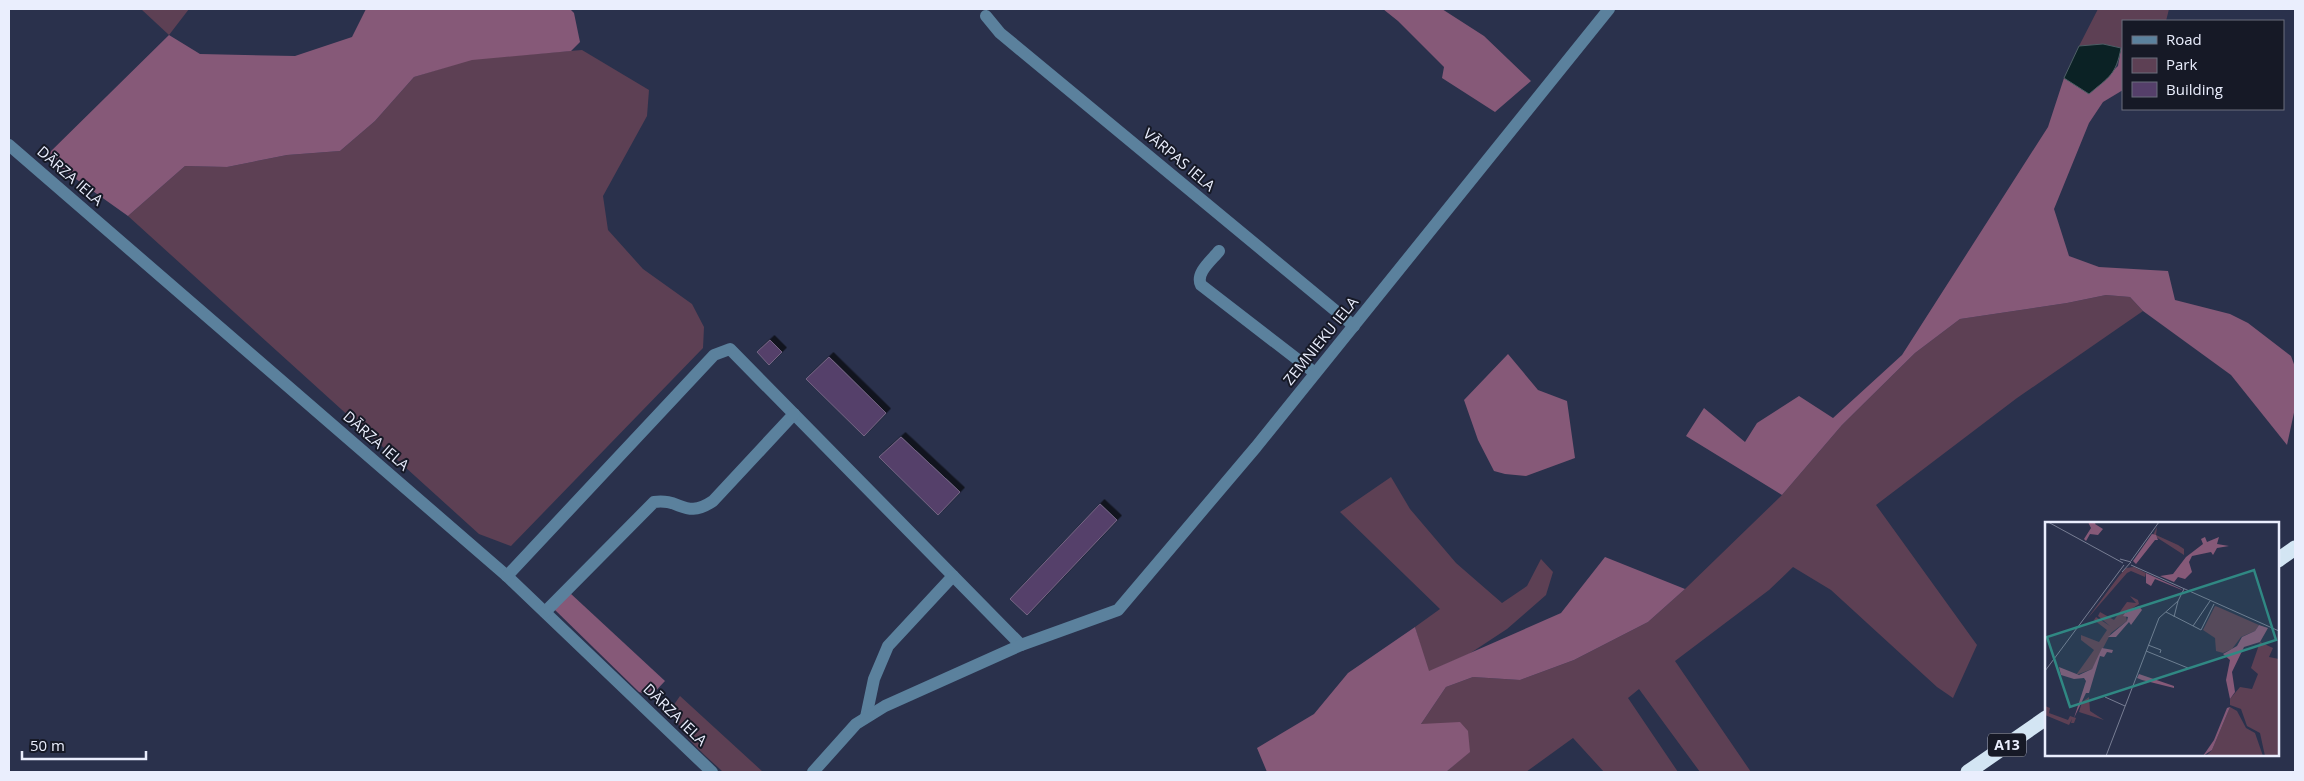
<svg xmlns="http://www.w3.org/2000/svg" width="2304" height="781" viewBox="0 0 2304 781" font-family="'Open Sans',sans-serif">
<defs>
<filter id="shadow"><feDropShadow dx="4.5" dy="-4.5" stdDeviation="0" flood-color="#0009"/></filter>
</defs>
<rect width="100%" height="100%" fill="#2a314c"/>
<g fill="#5d4054">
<polygon points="141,9 189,9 169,35"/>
<polygon points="2098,9 2169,9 2166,21 2123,21 2123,46 2121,48 2103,44 2079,46"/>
<polygon points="582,50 649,90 647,116 603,196 608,230 643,269 692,304 704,327 703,348 511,546 479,534 128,216 185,166 227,167 287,155 340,151 375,121 414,77 472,59"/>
<polygon points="2106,295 2130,297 2143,311 2017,398 1876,505 1977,645 1953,698 1937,687 1831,590 1793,567 1769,590 1675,661 1751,772 1700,772 1639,689 1628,698 1678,772 1604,772 1573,738 1526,772 1446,772 1469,752 1421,724 1446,687 1473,677 1520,680 1574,660 1648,622 1685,589 1782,495 1842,425 1915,353 1960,319 2067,303"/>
<polygon points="1391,477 1410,509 1456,563 1502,603 1527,586 1541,559 1553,572 1546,595 1507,629 1469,654 1428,672 1415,627 1440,609 1340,512"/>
<path d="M680 696 763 772H723C705 755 679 734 671 709Z"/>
</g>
<g fill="#865978">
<polygon points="366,9 570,9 574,13 580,42 571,51 472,60 414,77 375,121 340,151 287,155 227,167 185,166 128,216 45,157 169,35 200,54 295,56 352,37"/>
<polygon points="1383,9 1442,9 1484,36 1531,81 1495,112 1442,78 1444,67 1398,21"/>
<polygon points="2123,46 2123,90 2103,102 2089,123 2054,209 2069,256 2099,267 2168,271 2175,300 2230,314 2248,323 2291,356 2295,367 2295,408 2287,445 2231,375 2143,311 2130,297 2106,295 2067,303 1960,319 1915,353 1842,425 1782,495 1686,436 1704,408 1745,442 1757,423 1799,396 1833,418 1902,355 2048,127 2064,78 2089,94 2118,66 2121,48"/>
<polygon points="1508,354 1538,390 1567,401 1575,458 1526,476 1505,474 1494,471 1478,440 1464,400"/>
<polygon points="1605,557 1685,589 1648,622 1574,660 1520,680 1473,677 1446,687 1421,724 1460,722 1468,731 1470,752 1446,772 1267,772 1257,748 1314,714 1348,673 1415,627 1429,671 1561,613"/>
<polygon points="570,593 665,681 651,696 639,692 554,609"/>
</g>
<path fill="#0b2225" stroke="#4e5f66" d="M2103 44 2121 48C2116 75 2109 77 2089 94L2064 78 2079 46Z"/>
<g fill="#553f6a" stroke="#756684" filter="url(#shadow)">
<polygon points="770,340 782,352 769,365 757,352"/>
<polygon points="829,357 886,413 864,436 806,379"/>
<polygon points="901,437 960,492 938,515 879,457"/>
<polygon points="1100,504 1117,520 1027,615 1010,599"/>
</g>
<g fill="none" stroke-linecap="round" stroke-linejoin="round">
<g stroke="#5b819d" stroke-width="12">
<polyline points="986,16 1000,33 1354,326"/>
<polyline points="9,145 507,576 712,772"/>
<path d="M1219 251C1212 260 1195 273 1201 285L1315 373"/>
<polyline points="507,576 714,355 730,349 1021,645"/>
<path d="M545 612 654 502C681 498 685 520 713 501L794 414"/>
<polyline points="866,717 874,679 888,646 953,576"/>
<polyline points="813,772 856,724 885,706 1021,645 1118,610 1256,447 1609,9"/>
</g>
<g stroke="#d3e5f3" stroke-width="15">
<polyline points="2278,560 2295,548"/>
<polyline points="1968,772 2046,718"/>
</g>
</g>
<g text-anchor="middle" stroke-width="4" stroke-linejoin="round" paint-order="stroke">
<rect fill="#161926" stroke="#aaaebc" stroke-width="1" x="1988" y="733.5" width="38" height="23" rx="4"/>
<g font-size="14" font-weight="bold" fill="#eaeefd">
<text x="2007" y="750">A13</text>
</g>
<g font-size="15" fill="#eaeefd" stroke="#161926">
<text transform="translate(1179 160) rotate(40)" y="5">VĀRPAS IELA</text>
<text transform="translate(70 176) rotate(41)" y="5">DĀRZA IELA</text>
<text transform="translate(1321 341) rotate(-51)" y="5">ZEMNIEKU IELA</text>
<text transform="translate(376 441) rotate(41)" y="5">DĀRZA IELA</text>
<text transform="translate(675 715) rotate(44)" y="5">DĀRZA IELA</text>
</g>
</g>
<g transform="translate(2045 522)">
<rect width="234" height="234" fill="#2a314c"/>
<path d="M112 5 111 13 133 23 139 27V33L108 13ZM89 45 101 51 100 55 86 49 82 51 42 97 74 54 81 46ZM85 74 93 78 94 82 80 91 82 99 66 111 47 147 31 153 49 128 36 118V113L54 120 62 108 49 98 51 95 65 104 53 94 55 90 69 98 82 80 91 81ZM170 84 173 85 214 103 210 109 196 115 187 127 178 131 171 129 170 116 158 108ZM215 120 228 126 224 135 234 137V234H220L215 211 202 204 196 187 185 183V177L195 165 207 167 213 152 206 146ZM44 175 45 189 59 198 34 190 37 180ZM0 184 5 186 4 191 23 198 25 194 31 196 29 201H26L27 197 24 203 0 193ZM185 185 192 189 201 206 210 211 218 234H161L167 228Z" fill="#5d4054"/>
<path d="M43 0H51L50 2 58 7 53 13 45 12 41 19 39 17 46 6ZM107 12 111 13 113 18H110L91 42 88 39ZM160 15 162 20 174 15 172 22 184 24 172 26 168 33 166 30 147 34 144 40 147 50 140 57 133 55 129 60 115 54 128 52 141 35 158 22 156 17ZM101 51 136 67 137 68 110 57 106 64 101 61ZM94 84 97 88 86 103 84 100 71 115H63L82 99 83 95 78 94 80 91ZM214 103 223 106 215 120 199 125 187 150 190 170 185 177 181 158 185 138 178 132 192 124 197 115 210 109ZM57 126 68 128 67 131 62 130 59 135 55 134 44 171H41L29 196 41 159 39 156 29 157 16 153 14 145 34 153 47 147ZM94 152 129 164V166L97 158 92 156ZM185 185 167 228 158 234 169 218 182 186Z" fill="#865978"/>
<path fill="none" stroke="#777d93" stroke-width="1" d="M3 0 78 41M75 37 86 40 77 50M86 39 114 0M86 43 234 109M121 90 156 108 169 82M129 95 133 79M148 104 165 79M103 123 116 128 115 131M101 129 143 146M0 149 79 43M60 175 80 184M61 234 114 96 133 79 139 67"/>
<path fill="#308883" fill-opacity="0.15" stroke="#308883" stroke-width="2.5" d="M209 48 231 118 25 185 2 115Z"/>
<rect width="234" height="234" fill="none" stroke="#eaeefd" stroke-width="2.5"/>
</g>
<rect width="2304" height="781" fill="none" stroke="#eaeefd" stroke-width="20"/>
<rect x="2122" y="20" width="162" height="90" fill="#161926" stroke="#6b6e7c"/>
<rect x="2132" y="36" width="25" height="8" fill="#5b819d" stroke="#6b6e7c"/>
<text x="2166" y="45" font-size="15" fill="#eaeefd">Road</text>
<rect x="2132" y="58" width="25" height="15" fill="#5d4054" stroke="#6b6e7c"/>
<text x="2166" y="70" font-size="15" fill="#eaeefd">Park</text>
<rect x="2132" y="82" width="25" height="15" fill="#553f6a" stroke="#6b6e7c"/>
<text x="2166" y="95" font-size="15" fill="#eaeefd">Building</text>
<path d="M22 751v8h124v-8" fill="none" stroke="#eaeefd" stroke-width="2.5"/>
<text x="30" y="751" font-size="15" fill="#eaeefd" stroke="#161926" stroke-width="4" paint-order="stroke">50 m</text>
</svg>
